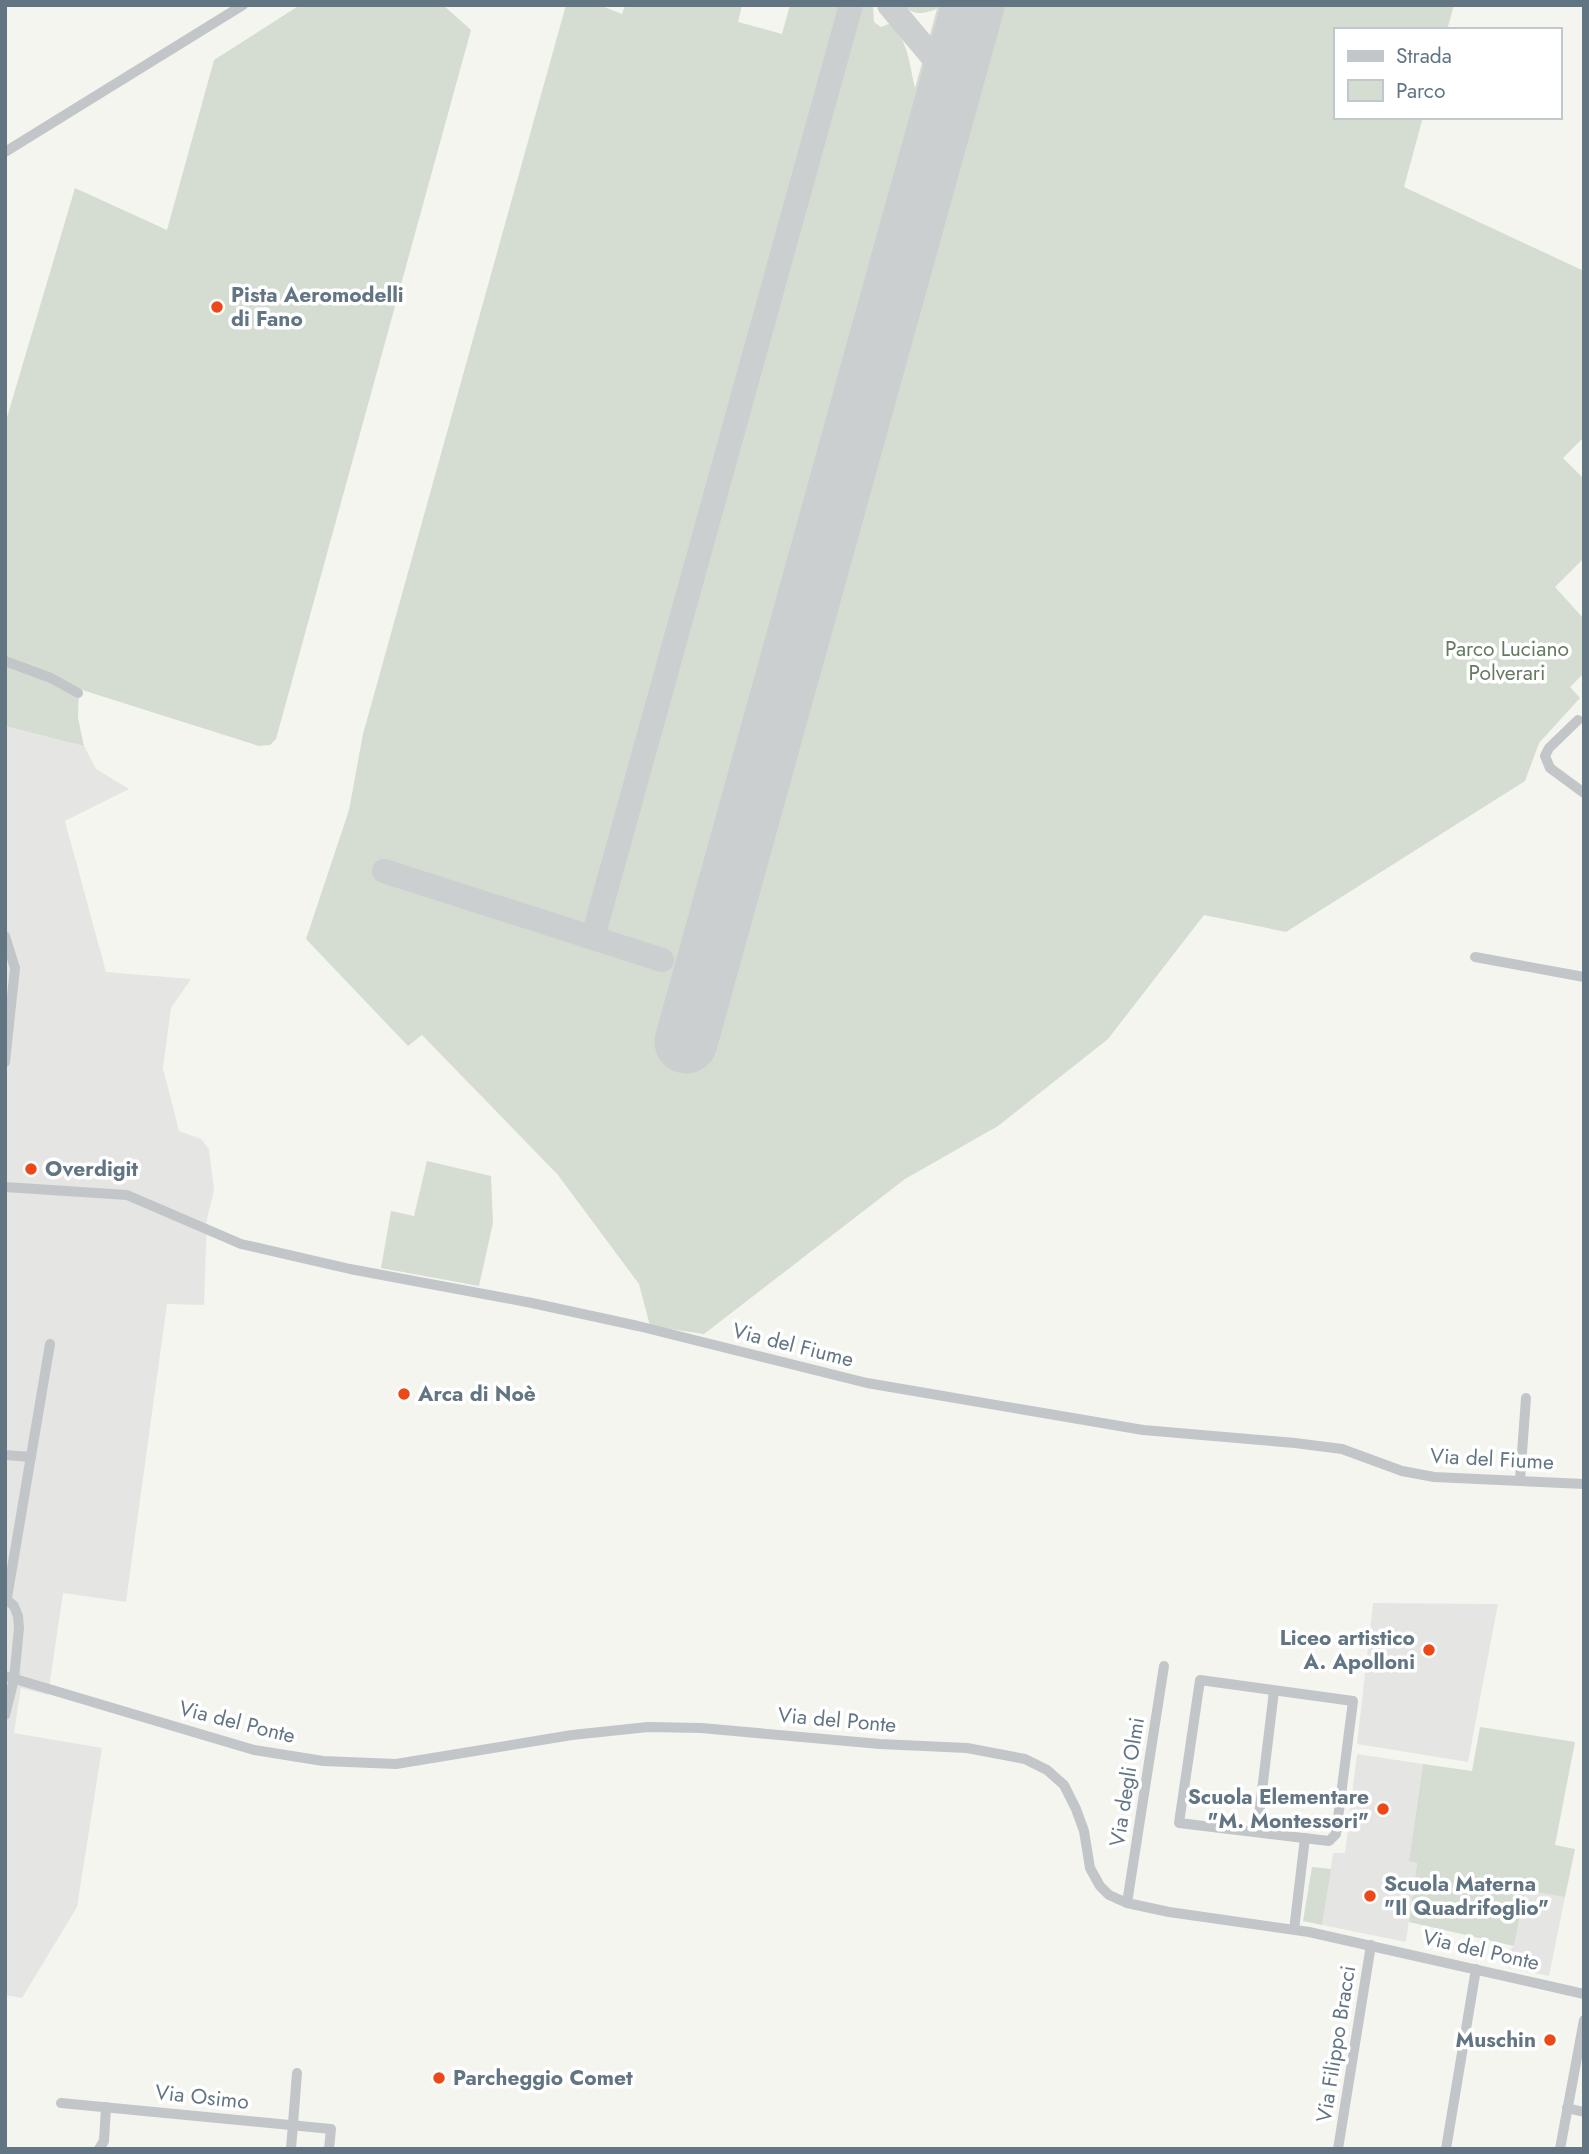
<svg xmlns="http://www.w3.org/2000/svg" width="1589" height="2154" viewBox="0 0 1589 2154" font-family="Jost,sans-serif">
<rect width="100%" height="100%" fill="#f5f5f0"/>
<g fill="#e5e6e4">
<polygon points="5,726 84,746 96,769 129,789 65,821 106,972 191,979 171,1008 163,1068 179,1131 201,1139 209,1149 214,1190 207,1219 204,1305 167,1304 126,1602 63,1593 48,1695 21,1688 14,1733 102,1748 77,1907 22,1998 5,1995"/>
<polygon points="1373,1603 1498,1604 1468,1762 1357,1744"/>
<polygon points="1357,1754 1423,1764 1409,1861 1417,1862 1406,1942 1322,1925 1333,1853 1345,1853"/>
<polygon points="1525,1889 1565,1897 1549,1976 1509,1968 1501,1956 1514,1946"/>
</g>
<g fill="#d5dcd1">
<polygon points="300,5 443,5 471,30 276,739 270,745 259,746 79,689 78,718 84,746 5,726 5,424 75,188 167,230 214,60"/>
<path d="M566 5H599L622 14 625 5H742L738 22 782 34 790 5H873L874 22 881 27 891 23C909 44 909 63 915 88L937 9C924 13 915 17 903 5H1454L1447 30H1335V117H1423L1404 187 1584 271V437L1563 458 1584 479V558L1555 587 1584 619V673L1570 687 1580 698 1539 743 1525 781 1286 932 1204 915 1108 1039 998 1126 905 1179 704 1334 650 1326 639 1284 558 1175 422 1035 408 1046 306 939 349 810 363 734Z"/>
<polygon points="427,1161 491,1176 493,1223 479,1286 381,1268 391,1211 414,1216"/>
<polygon points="1480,1727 1575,1742 1555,1845 1575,1849 1565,1897 1525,1890 1514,1946 1409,1922 1417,1863 1409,1861 1423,1764 1472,1771"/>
<polygon points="1312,1867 1331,1869 1322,1925 1303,1921"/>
</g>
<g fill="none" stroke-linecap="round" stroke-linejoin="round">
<g stroke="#cccfcf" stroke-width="24">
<polyline points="889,5 952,80"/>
<polyline points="384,871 662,960"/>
<polyline points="593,937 851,5"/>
</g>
<polyline stroke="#cccfcf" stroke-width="63" points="686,1042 973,5"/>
<g stroke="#c2c6c9" stroke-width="10">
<polyline points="5,152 243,5"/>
<polyline points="5,661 51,678 78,693"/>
<polyline points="1578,720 1549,748 1545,756 1550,768 1584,793"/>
<polyline points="5,936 15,968 5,1062"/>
<polyline points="1475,957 1584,977"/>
<polyline points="5,1187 127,1195 241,1244 350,1269 532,1303 638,1326 867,1383 1143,1430 1295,1443 1342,1449 1402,1471 1434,1477 1584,1484"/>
<polyline points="5,1455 31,1457"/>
<polyline points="1520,1480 1526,1398"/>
<polyline points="5,1598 14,1606 18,1616 19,1628 14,1679 5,1715"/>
<polyline points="7,1598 50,1344"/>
<polyline points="5,1676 254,1750 323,1761 396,1764 572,1735 648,1727 701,1728 880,1744 967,1748 1025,1759 1047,1770 1064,1785 1076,1809 1084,1831 1090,1868 1100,1886 1109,1895 1127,1903 1169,1912 1309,1932 1584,1994"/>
<polygon points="1200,1680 1353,1701 1336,1834 1329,1841 1179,1823"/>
<polyline points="1257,1832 1274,1691"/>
<polyline points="1127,1903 1164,1666"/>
<polyline points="1294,1930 1305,1838"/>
<polyline points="61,2103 331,2129 329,2149"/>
<polyline points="1567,2108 1584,2112"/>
<polyline points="99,2149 104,2141 106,2107"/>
<polyline points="291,2149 297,2073"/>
<polyline points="1338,2149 1371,1945"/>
<polyline points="1446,2149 1476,1969"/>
<polyline points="1560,2149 1584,2020"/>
</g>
</g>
<g fill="#ed4818" stroke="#fff" stroke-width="2.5">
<circle cx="217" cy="307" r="7"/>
<circle cx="31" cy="1169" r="7"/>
<circle cx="404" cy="1394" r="7"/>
<circle cx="1429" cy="1650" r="7"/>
<circle cx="1383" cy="1809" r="7"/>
<circle cx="1370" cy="1896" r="7"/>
<circle cx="1550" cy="2040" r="7"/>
<circle cx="439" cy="2078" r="7"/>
</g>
<g text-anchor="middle" stroke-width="7" stroke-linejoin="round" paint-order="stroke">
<g font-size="21" font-weight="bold" fill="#627583" stroke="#fff" text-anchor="start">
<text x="231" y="302">Pista Aeromodelli<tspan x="231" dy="24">di Fano</tspan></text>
<text x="45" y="1176">Overdigit</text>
<text x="418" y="1401">Arca di Noè</text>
<text x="1415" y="1645" text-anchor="end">Liceo artistico<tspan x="1415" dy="24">A. Apolloni</tspan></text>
<text x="1369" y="1804" text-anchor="end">Scuola Elementare<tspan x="1369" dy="24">"M. Montessori"</tspan></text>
<text x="1384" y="1891">Scuola Materna<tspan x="1384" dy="24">"Il Quadrifoglio"</tspan></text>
<text x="1536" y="2047" text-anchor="end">Muschin</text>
<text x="453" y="2085">Parcheggio Comet</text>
</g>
<g font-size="21" fill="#667a61" stroke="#fff">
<text x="1507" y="656">Parco Luciano<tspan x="1507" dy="24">Polverari</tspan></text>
</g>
<g font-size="21" fill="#627583" stroke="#fff">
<text transform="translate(793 1345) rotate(14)" y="7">Via del Fiume</text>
<text transform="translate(1492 1459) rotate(3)" y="7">Via del Fiume</text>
<text transform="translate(837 1720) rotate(5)" y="7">Via del Ponte</text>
<text transform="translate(237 1722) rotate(14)" y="7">Via del Ponte</text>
<text transform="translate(1127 1782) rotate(-81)" y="7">Via degli Olmi</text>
<text transform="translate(1481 1950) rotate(13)" y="7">Via del Ponte</text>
<text transform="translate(1336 2044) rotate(-81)" y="7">Via Filippo Bracci</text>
<text transform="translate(202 2097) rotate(6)" y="7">Via Osimo</text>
</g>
</g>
<rect width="1589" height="2154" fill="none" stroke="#627583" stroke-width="14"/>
<rect x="1334" y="28" width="228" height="91" fill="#ffffff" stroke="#c0c8cd" stroke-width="2"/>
<rect x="1348" y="51" width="35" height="10" fill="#c2c6c9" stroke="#c0c8cd" stroke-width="2"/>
<text x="1396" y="63" font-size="21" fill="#627583">Strada</text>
<rect x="1348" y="80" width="35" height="21" fill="#d5dcd1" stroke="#c0c8cd" stroke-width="2"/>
<text x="1396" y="98" font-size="21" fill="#627583">Parco</text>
</svg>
